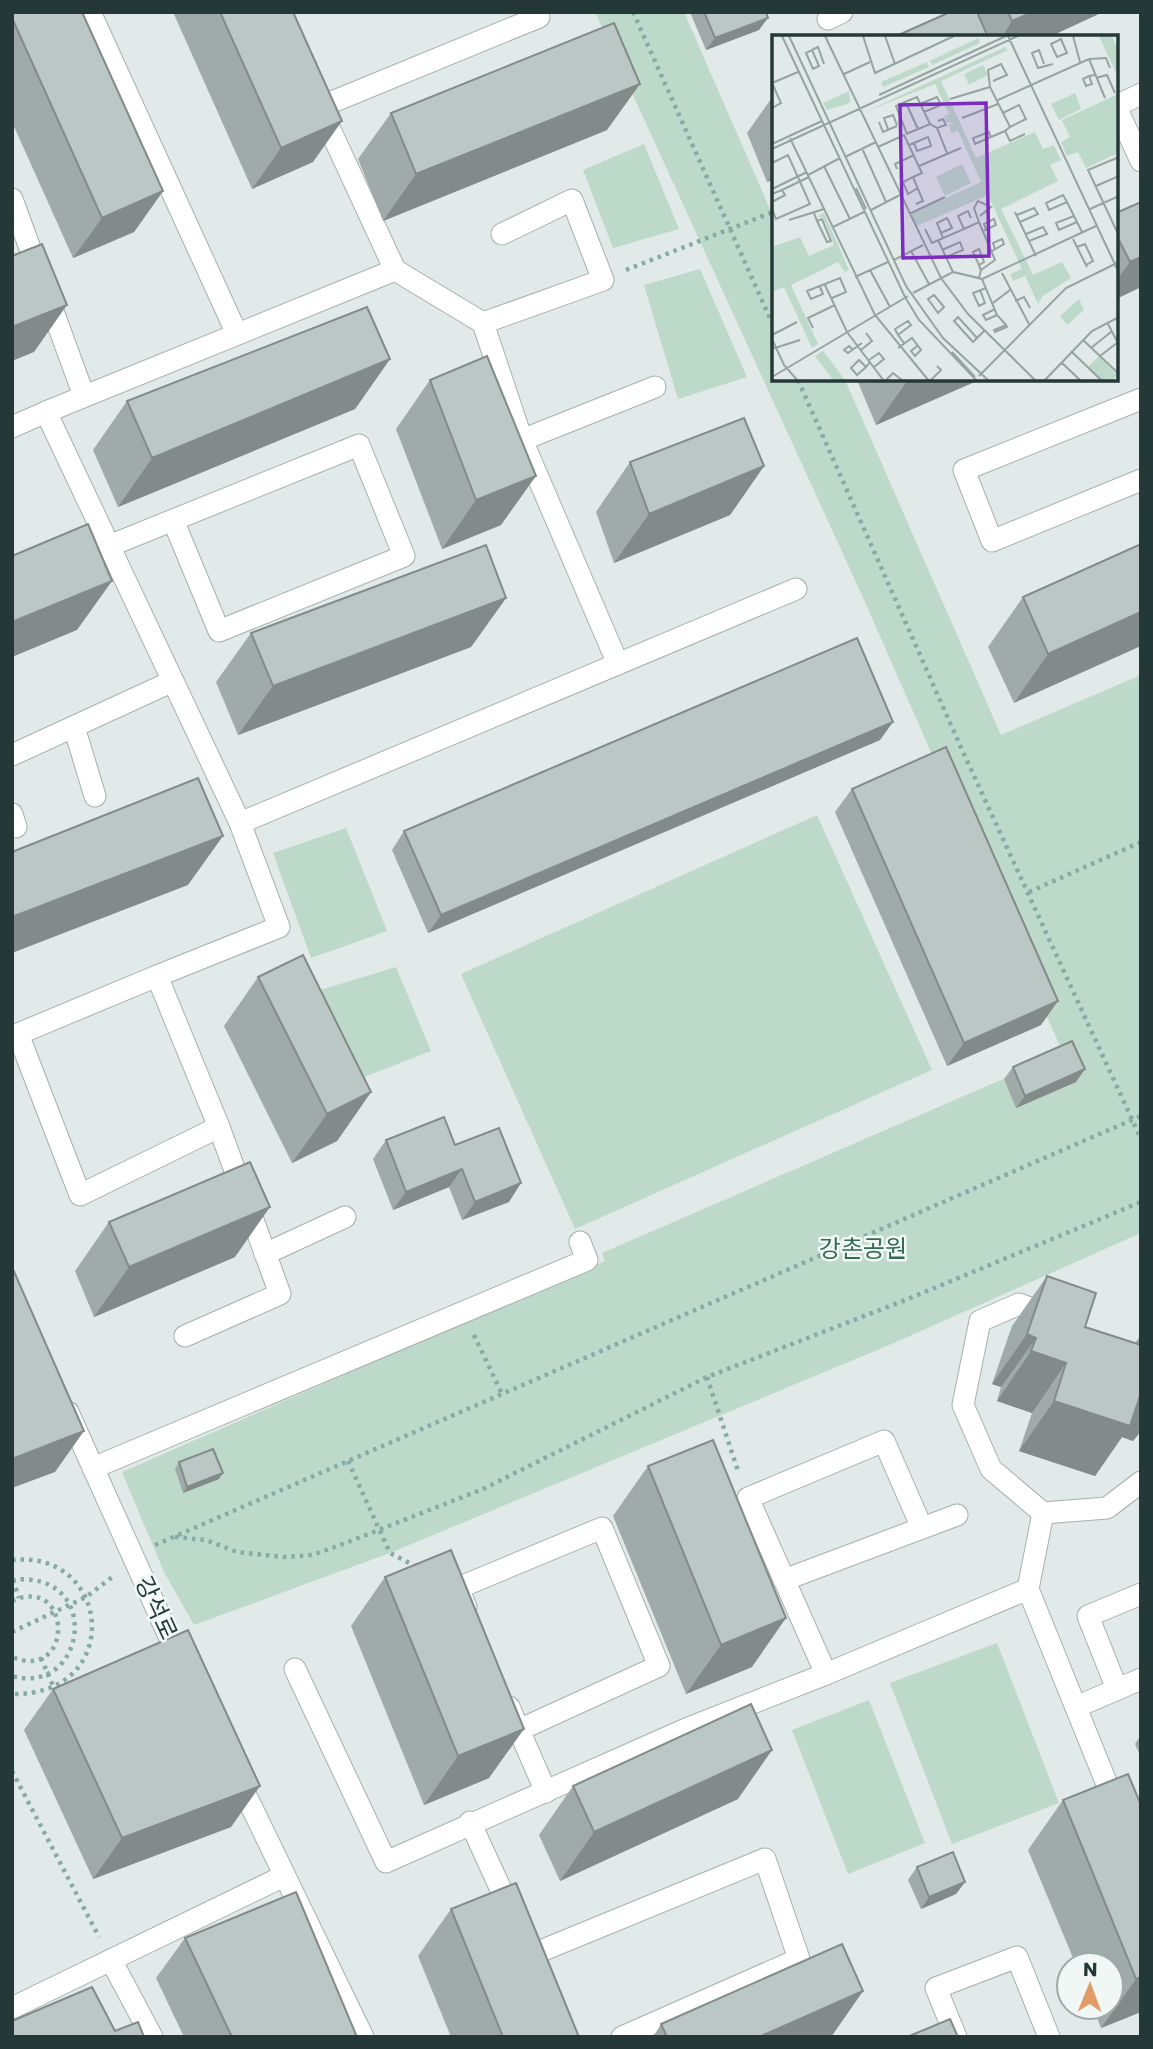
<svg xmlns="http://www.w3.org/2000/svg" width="1153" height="2049" viewBox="0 0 1153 2049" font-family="Poppins,'Noto Sans KR',sans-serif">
<rect width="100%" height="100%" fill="#e1eae8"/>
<g fill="#bdd9c9">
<polygon points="595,12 684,12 773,216 773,380 845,380 1001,735 1141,675 1141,1233 894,1343 390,1553 194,1625 164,1572 122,1472 605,1261 602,1253 1063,1053 865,602"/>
<polygon points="644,144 679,229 613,248 583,170"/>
<polygon points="700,269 747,377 678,399 644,285"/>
<polygon points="817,815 932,1070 575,1229 461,974"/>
<polygon points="346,828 387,931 311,958 273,853"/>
<polygon points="396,967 431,1051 351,1082 317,991"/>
<polygon points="997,1643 1059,1803 952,1844 890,1683"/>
<polygon points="869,1700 925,1843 848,1874 792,1730"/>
</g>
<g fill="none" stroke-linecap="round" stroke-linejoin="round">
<defs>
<g id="minor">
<polyline points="90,12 237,334"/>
<polyline points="828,19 842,12"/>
<polyline points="1116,106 1141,94"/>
<polyline points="320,107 539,17 537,12"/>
<polyline points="1116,107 1141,161"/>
<polyline points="321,110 395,270"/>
<polyline points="12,199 84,396"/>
<polyline points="483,323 603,280 572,200 502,234"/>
<polyline points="1141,399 964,470 992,541 1141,480"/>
<polyline points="46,412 395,270 483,323 522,440 618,664"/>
<polyline points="12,427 46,412 240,823 279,927 157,976 219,1127 280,1294 185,1336"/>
<polyline points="522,440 655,387"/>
<polyline points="109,546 359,445 404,556 219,631 173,520"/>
<polyline points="74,727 95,796"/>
<polyline points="12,755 173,681"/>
<polyline points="12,814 16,827"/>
<polyline points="240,823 796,589"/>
<polyline points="157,976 18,1034 80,1195 219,1127"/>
<polyline points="265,1254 345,1217"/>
<polyline points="1052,1316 1019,1304 980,1321 963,1405 991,1469 1043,1513 1107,1508 1141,1482"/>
<polyline points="68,1412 181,1663"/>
<polyline points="93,1468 587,1260 580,1242"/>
<polyline points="784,1580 957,1515"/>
<polyline points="1028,1589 1043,1513"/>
<polyline points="466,1607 458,1588 602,1528 659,1666 519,1730"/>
<polyline points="295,1669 386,1862 686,1729 826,1674 748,1498 884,1441 922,1528"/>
<polyline points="826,1674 1028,1589 1117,1809"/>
<polyline points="1117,1689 1088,1616 1141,1594"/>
<polyline points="509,1707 546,1792"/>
<polyline points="1076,1707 1141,1679"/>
<polyline points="237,1777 363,2037"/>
<polyline points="470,1822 513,1916"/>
<polyline points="531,1955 765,1859 799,1959 622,2037"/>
<polyline points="111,1960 152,2037"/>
<polyline points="12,2008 284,1876"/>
<polyline points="956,2037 936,1988 1017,1957 1049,2037"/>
</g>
</defs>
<use href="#minor" stroke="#a5b1af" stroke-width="23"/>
<g stroke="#86aaa5" stroke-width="4.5" stroke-dasharray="3.5 5" stroke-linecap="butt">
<polyline points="633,12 773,325"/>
<polyline points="626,270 773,212"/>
<polyline points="798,380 963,752 1141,1139"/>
<polyline points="1029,892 1141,842"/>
<polyline points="474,1335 502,1394"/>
<polyline points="707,1377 739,1474"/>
<polyline points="348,1461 390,1553 417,1567"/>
<polyline points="175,1537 206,1540 237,1552 283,1557 313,1555 348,1542 483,1489 707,1377 908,1299 1141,1202"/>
<polyline points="155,1545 1141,1116"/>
<path d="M12 1560C112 1549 125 1696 12 1694"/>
<path d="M12 1580C104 1569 87 1697 12 1676"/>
<polyline points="13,1580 19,1598"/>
<path d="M12 1601C72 1573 75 1683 12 1657"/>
<polyline points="12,1632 86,1597 115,1575"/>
<polyline points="41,1658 54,1688"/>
<polyline points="12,1771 99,1937"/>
</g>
<use href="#minor" stroke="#fff" stroke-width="21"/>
</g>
<g fill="#a0aba9">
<polygon points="12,12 163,191 134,232 73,258 12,122"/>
<polygon points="173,12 293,12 313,162 252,189"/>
<polygon points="690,12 766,12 759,30 706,50"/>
<polygon points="950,12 1103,12 1049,37 894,37"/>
<polygon points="773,96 773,179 767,182 747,133"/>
<polygon points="391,113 607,130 383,221 358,159"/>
<polygon points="1141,202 1141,287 1116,299 1116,213"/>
<polygon points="390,359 355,409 118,507 93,450 127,401"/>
<polygon points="430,380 501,525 442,549 396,429"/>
<polygon points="857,380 979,380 876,425"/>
<polygon points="630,462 764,466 730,515 614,563 596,512"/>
<polygon points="1141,544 1014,703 988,647 1023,597"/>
<polygon points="506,598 471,647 238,735 216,682 251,633"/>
<polygon points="880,740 428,933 392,850 404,831"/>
<polygon points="852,789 1041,1025 947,1066 835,812"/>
<polygon points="258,977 371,1092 337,1141 292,1163 224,1026"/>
<polygon points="1013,1067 1076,1082 1016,1108 1004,1079"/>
<polygon points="386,1140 455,1145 509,1202 462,1220 449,1187 393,1210 373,1159"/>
<polygon points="109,1222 235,1257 94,1317 75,1271"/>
<polygon points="1047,1276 1085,1327 1135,1343 1141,1335 1141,1431 1133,1441 1122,1437 1095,1476 1019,1451 1032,1413 997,1401 1001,1387 992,1384 1012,1326"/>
<polygon points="179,1462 219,1479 183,1493 175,1469"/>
<polygon points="648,1466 752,1667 686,1694 613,1516"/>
<polygon points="385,1577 489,1778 424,1805 351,1626"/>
<polygon points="53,1689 231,1827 93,1879 24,1730"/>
<polygon points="1141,1735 1141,1758 1135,1744"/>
<polygon points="573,1786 738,1799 560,1881 539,1835"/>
<polygon points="1063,1800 1141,1805 1141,2012 1101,2028 1093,2007 1111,2007 1111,1965 1076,1965 1028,1850"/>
<polygon points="917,1867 965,1882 956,1894 921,1909 908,1880"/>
<polygon points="451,1909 579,2037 451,2037 418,1956"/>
<polygon points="185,1938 357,2037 184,2037 156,1978"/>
<polygon points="863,1991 831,2037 653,2037 661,2024"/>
</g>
<g fill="#828b89">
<polygon points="1033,12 1103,12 1049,37 1002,37 1012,21"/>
<polygon points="768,18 759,30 706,50 715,38"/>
<polygon points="640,84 607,130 383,221 416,174"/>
<polygon points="342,121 313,162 252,189 281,148"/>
<polygon points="773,173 773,179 767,182"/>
<polygon points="163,191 134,232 73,258 102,218"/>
<polygon points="1141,257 1141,287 1116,299 1116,281 1130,262"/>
<polygon points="67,305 34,352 12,361 12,327"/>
<polygon points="390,359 355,409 118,507 152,458"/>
<polygon points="908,380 979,380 876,425"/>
<polygon points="764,466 730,515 614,563 649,514"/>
<polygon points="536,476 501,525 442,549 476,500"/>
<polygon points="112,581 77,630 12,657 12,622"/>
<polygon points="506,598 471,647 238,735 273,686"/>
<polygon points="1141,612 1141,646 1014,703 1048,654"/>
<polygon points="893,722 880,740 428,933 441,915"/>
<polygon points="223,836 188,885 12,953 12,917"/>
<polygon points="1058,1001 1041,1025 947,1066 964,1043"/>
<polygon points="1085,1069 1076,1082 1016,1108 1025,1096"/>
<polygon points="371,1092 337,1141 292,1163 327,1114"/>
<polygon points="462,1169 449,1187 393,1210 406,1192"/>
<polygon points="521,1183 509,1202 462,1220 475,1202"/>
<polygon points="270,1207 235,1257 94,1317 129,1267"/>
<polygon points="1027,1334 1036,1338 1001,1387 992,1384"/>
<polygon points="1031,1351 1066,1363 1032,1413 997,1401"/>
<polygon points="1141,1388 1141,1431 1133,1441 1122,1437 1095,1476 1019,1451 1054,1401"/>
<polygon points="84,1431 55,1472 12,1488 12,1459"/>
<polygon points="223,1473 219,1479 183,1493 187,1487"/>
<polygon points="786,1618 752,1667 686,1694 721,1645"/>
<polygon points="524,1729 489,1778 424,1805 458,1756"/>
<polygon points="772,1750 738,1799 560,1881 594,1832"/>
<polygon points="260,1786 231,1827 93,1879 122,1838"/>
<polygon points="965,1882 956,1894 921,1909 929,1897"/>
<polygon points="1141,1977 1141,2012 1101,2028 1136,1979"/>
<polygon points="863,1991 831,2037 759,2037"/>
</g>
<g fill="#bac7c4" stroke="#828b89" stroke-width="2">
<polygon points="12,12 82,12 163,191 102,218 12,18"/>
<polygon points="220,12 293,12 342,121 281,148"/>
<polygon points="704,12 766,12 768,18 715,38"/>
<polygon points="950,12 977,12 988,37 894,37"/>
<polygon points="1008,12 1033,12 1012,21"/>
<polygon points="614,23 640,84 416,174 391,113"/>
<polygon points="1141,202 1141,257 1130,262 1116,234 1116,213"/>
<polygon points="42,244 67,305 12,327 12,256"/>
<polygon points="367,307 390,359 152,458 127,401"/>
<polygon points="487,356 536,476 476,500 430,380"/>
<polygon points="744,418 764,466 649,514 630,462"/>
<polygon points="88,524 112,581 12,622 12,556"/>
<polygon points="1141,544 1141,612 1048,654 1023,597"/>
<polygon points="486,545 506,598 273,686 251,633"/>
<polygon points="857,638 893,722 441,915 404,831"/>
<polygon points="946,747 1058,1001 964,1043 852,789"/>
<polygon points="198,778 223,836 12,917 12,852"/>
<polygon points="303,955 371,1092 327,1114 258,977"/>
<polygon points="1072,1041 1085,1069 1025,1096 1013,1067"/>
<polygon points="444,1117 455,1145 499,1128 521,1183 475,1202 462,1169 406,1192 386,1140"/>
<polygon points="250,1162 270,1207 129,1267 109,1222"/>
<polygon points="12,1267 84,1431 12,1459"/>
<polygon points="1047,1276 1096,1293 1085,1327 1141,1345 1141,1393 1130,1426 1054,1401 1066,1363 1031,1351 1036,1338 1027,1334"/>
<polygon points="713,1440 786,1618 721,1645 648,1466"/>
<polygon points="213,1449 223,1473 187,1487 179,1462"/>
<polygon points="451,1550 524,1729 458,1756 385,1577"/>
<polygon points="188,1630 260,1786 122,1838 53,1689"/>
<polygon points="751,1704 772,1750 594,1832 573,1786"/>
<polygon points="1128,1774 1141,1805 1141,1977 1136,1979 1063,1800"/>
<polygon points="953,1852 965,1882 929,1897 917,1867"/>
<polygon points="516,1883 579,2037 503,2037 451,1909"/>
<polygon points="296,1892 357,2037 232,2037 185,1938"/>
<polygon points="842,1944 863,1991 759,2037 667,2037 661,2024"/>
<polygon points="92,1987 115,2031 138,2022 144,2037 12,2037 12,2021"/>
<polygon points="950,2019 958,2037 907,2037"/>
</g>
<g text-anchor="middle" stroke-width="5" stroke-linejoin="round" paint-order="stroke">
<g font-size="24" fill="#336b52" stroke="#f1f7f5">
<text x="863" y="1257">강촌공원</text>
</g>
<g font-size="24" fill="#243937" stroke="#f1f7f5">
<text transform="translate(156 1608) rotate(65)" y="8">강석로</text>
</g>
</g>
<g transform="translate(772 35)">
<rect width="346" height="346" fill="#e1eae8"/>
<path d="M327 1H340L346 15V42ZM206 3 208 8 160 30 158 26ZM233 12 236 15 169 46 204 123 263 97 271 114 282 110 289 125 278 130 286 146 229 174 261 240 290 227 299 243 271 261 266 269 253 241 241 246 238 239 250 234 216 160 145 191 139 179 209 147 186 96 179 98 177 90 182 88 174 87 172 81 177 79 163 49 93 77ZM155 27 157 32 111 52 109 47ZM211 30 216 40 197 50 192 39ZM77 56 78 68 55 75 51 68ZM303 58 309 74 287 85 279 69ZM346 59V118L314 133 306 117 295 121 289 107 298 102 290 85ZM190 129 199 148 173 161 164 142ZM52 178 77 235 73 237 66 227 19 250 46 309 40 313 12 252 0 257V212L28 202 37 221 62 210 51 182H45ZM307 264 312 275 295 290 288 281ZM51 316 74 346H62L43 321ZM327 321 345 340 339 346H331L316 332Z" fill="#bdd9c9"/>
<path fill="none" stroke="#95a3a1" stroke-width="2" d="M10 1 133 262 147 285 205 346M17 1 134 251 171 303 217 346M53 1 169 243 196 279 264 346M91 1 103 38 182 1M113 1 123 29M236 1 347 238M301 1 308 27M289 4 295 18 285 22 279 9ZM40 15 47 31 41 34 34 18ZM40 15 46 12 52 29M317 24 333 63M272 29 267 15 260 18 266 33 281 29M72 39 98 27M317 41 320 49 314 51 311 44 317 41 323 40M324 43 335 40 343 58M221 46 235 40 229 29 216 35 218 52 238 92 233 96 238 106 253 99M0 48 9 68 0 73M0 48 26 37M107 60 234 1M178 64 218 52M226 65 317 24 334 23 338 33M134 68 146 94M148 69 165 62 169 70 152 77M231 78 247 70 254 84 238 92M190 83 226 69M107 87 111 97 125 91M165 93 174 90 171 84 166 86M116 94 112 83 121 80 125 90M134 99 158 89 165 93 175 118M135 99 124 71 133 67 145 62 158 89M219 102 217 97 201 103 203 109 219 102 233 96M18 103 103 280 157 346M0 109 50 86M137 110 156 102 159 111 145 116 142 108M106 112 132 100 150 138 141 142 151 166 144 169M90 113 114 167M0 114 246 1M73 122 104 107M347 122 316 135 347 201M0 128 16 120 38 169 4 184 0 174M52 131 78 184M147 131 189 113M125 134 123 129 142 120M36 140 68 123M141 142 131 147 136 159 146 153M324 151 347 141M84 153 94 174M0 154 35 137M10 155 37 142M0 159 10 155 13 160 0 167M295 167 277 175 274 168 291 160 295 167 310 197M318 174 347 161M99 175 128 160M243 177 264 221M42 178 45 186 55 207 59 206 50 184 45 186M137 179 173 162M245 180 262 173 266 179 248 187M302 181 284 188 287 195 305 187M17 185 52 174M207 187 202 173 206 166 219 172 208 181M61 192 92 177M153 194 160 208 192 194 186 181 196 176 199 183M192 194 207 187 223 225 209 235 207 243 181 237 210 244 225 280 234 290M211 196 224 190 222 184 212 189 214 194M169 198 180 193 175 183 165 188 171 203M254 199 271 192 275 199 257 206M301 204 315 232M305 212 313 209 321 226 314 230M170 215 188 207 191 215 174 222M139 216 157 249M220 216 232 209 230 204 221 208 223 214M122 225 151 210M207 230 212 227 207 214 201 217 207 230 208 233 209 235M98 235 118 272M230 238 257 289M83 242 116 227M210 244 324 191M53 250 75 297 112 346M48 252 51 259 39 264 35 256 68 243 74 257 60 263M208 255 213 268 207 271 201 258 214 253M141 258 181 237 166 205M162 260 172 272 166 278 156 264ZM243 266 252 262 258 273M221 268 238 255M223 274 211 280 214 285 225 280M335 287 347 310M234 290 235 292 223 297 222 295ZM41 293 36 283 63 270M0 300 25 287M126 300 139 290 136 286 123 294 126 300 132 308M205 303 201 307 182 286 186 282 205 303 212 296M0 304 12 330 26 346M311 305 347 339M126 313 140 303 149 315 143 321 139 316 145 311M319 313 339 297M0 314 28 305M80 314 77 311 72 315 76 318 90 308M89 315 100 306 94 298M299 316 330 346M180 317 203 342M328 321 345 308M97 325 107 318 112 324 102 332M289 327 309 346M94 332 87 325 79 333 85 340 94 332 98 327M207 341 294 253 347 227M0 342 136 261M113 346 121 338 131 346M158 346 169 335 165 331M272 346 320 296 347 282"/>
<path fill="#7b2cbf" fill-opacity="0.15" stroke="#7b2cbf" stroke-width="3.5" d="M214 68 217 221 131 223 128 70Z"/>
<rect width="346" height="346" fill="none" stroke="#243937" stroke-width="3.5"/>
</g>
<rect width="1153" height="2049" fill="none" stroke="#243937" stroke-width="28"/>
<g transform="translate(1090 1986) rotate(1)"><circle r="33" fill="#f1f7f5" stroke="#9faba9" stroke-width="2"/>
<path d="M0-5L12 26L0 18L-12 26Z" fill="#e19b68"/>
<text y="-10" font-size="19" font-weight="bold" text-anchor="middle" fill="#243937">N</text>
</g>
</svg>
